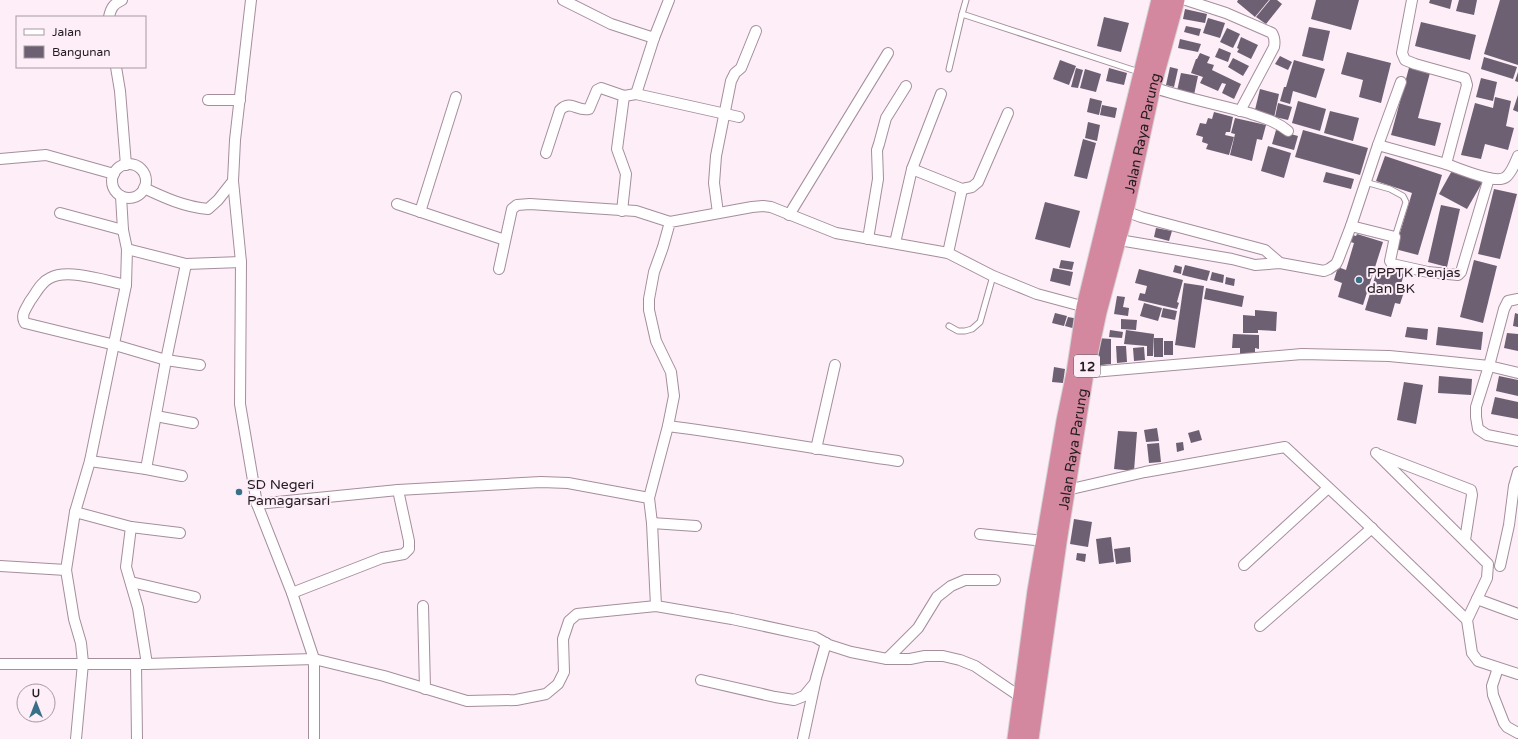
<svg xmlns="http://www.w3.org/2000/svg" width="1518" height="739" viewBox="0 0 1518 739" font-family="'Varela Round',sans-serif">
<rect width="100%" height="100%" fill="#fdeef8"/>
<g fill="#6e6073">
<polygon points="1238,0 1269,0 1255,17 1237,2"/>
<polygon points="1270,0 1277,0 1282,4 1266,24 1256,17"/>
<polygon points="1316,0 1359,0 1351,30 1311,19"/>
<polygon points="1430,0 1452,0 1450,9 1429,3"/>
<polygon points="1459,0 1477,0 1474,15 1456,11"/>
<polygon points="1500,0 1518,0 1518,65 1484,54"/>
<polygon points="1185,9 1207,14 1205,23 1183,19"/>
<polygon points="1104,17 1129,23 1121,52 1097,46"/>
<polygon points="1208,18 1225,23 1220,38 1203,33"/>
<polygon points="1421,22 1476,35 1470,60 1415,46"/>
<polygon points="1186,26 1201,29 1199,36 1184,32"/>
<polygon points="1309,27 1330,31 1323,61 1302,56"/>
<polygon points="1227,28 1240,34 1233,48 1220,42"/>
<polygon points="1241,37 1258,45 1251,59 1237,52 1239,49 1237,48"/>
<polygon points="1180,39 1201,44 1198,52 1178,48"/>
<polygon points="1219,48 1231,53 1228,62 1215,57"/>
<polygon points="1347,52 1391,63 1381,103 1359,97 1363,80 1341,74"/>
<polygon points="1200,53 1210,57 1207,63 1214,65 1212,70 1241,84 1234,99 1222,93 1226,84 1222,83 1218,91 1200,83 1203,77 1191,73 1196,59 1197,59"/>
<polygon points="1280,56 1292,62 1288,70 1275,64"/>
<polygon points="1484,57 1517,67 1513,79 1481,69"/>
<polygon points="1233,58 1249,66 1243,76 1228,67"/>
<polygon points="1060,60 1076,66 1069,85 1053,79"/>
<polygon points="1294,60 1325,69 1316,98 1293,91 1290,104 1280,101 1284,87 1286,87"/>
<polygon points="1410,64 1431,69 1418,118 1441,123 1435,146 1391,135"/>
<polygon points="1170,67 1178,69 1174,87 1166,85"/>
<polygon points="1076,68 1083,70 1078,88 1071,87"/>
<polygon points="1109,68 1127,73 1124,85 1106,81"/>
<polygon points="1085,69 1101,74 1096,92 1080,88"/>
<polygon points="1518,72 1518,82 1515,81"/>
<polygon points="1181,73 1198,76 1194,95 1177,91"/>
<polygon points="1481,78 1497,82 1493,101 1476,97"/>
<polygon points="1260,89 1279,94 1274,118 1254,114"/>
<polygon points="1518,95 1518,112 1513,110"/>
<polygon points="1495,97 1511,101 1506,126 1514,128 1508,150 1485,144 1481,159 1461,155 1475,103 1493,108"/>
<polygon points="1090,98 1102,101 1099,115 1087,112"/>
<polygon points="1298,101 1326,109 1320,131 1292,123"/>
<polygon points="1278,103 1292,107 1288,120 1275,117"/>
<polygon points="1102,105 1117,108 1115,118 1100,115"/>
<polygon points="1330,111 1359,118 1353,141 1324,133"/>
<polygon points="1214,112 1233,117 1230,132 1226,132 1225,135 1234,137 1229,155 1206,149 1208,144 1202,142 1203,137 1196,135 1200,123 1206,124 1208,118 1212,119"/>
<polygon points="1235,118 1266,125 1262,140 1257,139 1252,161 1230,155 1235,134 1231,133"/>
<polygon points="1088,122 1100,125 1097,141 1085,138"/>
<polygon points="1276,130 1298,136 1294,150 1272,144"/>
<polygon points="1303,130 1368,148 1360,175 1295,157"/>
<polygon points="1083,139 1096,143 1087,179 1074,176"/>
<polygon points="1268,146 1291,153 1284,178 1261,171"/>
<polygon points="1385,156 1442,175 1418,255 1395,249 1412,193 1376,181"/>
<polygon points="1454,167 1482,183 1467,209 1439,194"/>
<polygon points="1326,172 1354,179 1351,189 1323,182"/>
<polygon points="1494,189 1517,194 1500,259 1478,254"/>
<polygon points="1045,202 1080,211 1070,248 1035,239"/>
<polygon points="1441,205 1460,209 1447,267 1428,262"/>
<polygon points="1156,228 1172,231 1169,241 1154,237"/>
<polygon points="1349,234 1356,236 1357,234 1383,242 1363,305 1338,297 1342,283 1334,280 1338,267 1346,270 1354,243 1347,241"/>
<polygon points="1061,260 1074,262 1072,270 1059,268"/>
<polygon points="1474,260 1497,266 1483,323 1460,317"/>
<polygon points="1175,265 1182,267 1181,274 1173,272"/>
<polygon points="1185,265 1210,271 1207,281 1182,275"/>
<polygon points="1378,267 1404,274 1399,291 1404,292 1400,304 1395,303 1391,317 1365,310"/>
<polygon points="1053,268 1073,272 1070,286 1050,281"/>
<polygon points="1139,269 1183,280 1177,302 1179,303 1177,309 1138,300 1140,293 1145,294 1147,286 1135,283"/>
<polygon points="1212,272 1224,275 1223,283 1210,280"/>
<polygon points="1226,277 1235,279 1234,286 1225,284"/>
<polygon points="1184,283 1204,286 1195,348 1175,345"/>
<polygon points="1206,288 1244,296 1242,307 1204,299"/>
<polygon points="1117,296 1125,297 1123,307 1129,308 1128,316 1114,314"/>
<polygon points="1144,303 1162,308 1158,321 1140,316"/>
<polygon points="1163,308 1177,311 1175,320 1161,317"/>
<polygon points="1255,310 1277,312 1276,331 1258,330 1258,333 1243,333 1243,315 1255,316"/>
<polygon points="1055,313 1067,316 1064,326 1052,323"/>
<polygon points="1515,313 1518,314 1518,327 1513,326"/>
<polygon points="1068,317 1079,319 1076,329 1065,326"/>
<polygon points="1121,319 1137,320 1136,330 1121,329"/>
<polygon points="1407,327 1428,329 1427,340 1405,337"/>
<polygon points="1438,327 1483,332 1481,350 1436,345"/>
<polygon points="1110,330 1123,332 1122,338 1109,337"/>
<polygon points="1126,330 1154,334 1153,356 1147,356 1147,346 1124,344"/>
<polygon points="1507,333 1518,334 1518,351 1504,348"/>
<polygon points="1233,334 1259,335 1259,349 1255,348 1255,355 1240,354 1240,348 1232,348"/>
<polygon points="1097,338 1111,339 1111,364 1092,366"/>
<rect x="1154" y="338" width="9" height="19"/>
<rect x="1164" y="341" width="9" height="14"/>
<polygon points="1116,346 1126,346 1127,362 1117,363"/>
<polygon points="1144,347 1145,360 1134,361 1133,348"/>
<polygon points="1054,367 1065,369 1063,383 1052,382"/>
<polygon points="1439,376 1472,379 1471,395 1438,393"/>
<polygon points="1499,376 1518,380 1518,396 1496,391"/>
<polygon points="1404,382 1423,385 1416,424 1397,420"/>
<polygon points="1495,397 1518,402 1518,419 1491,414"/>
<polygon points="1157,428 1159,441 1146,442 1144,430"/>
<polygon points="1199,430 1202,440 1191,443 1188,433"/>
<polygon points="1118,431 1137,432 1134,471 1114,469"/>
<polygon points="1183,442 1184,450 1177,452 1176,443"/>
<polygon points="1159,443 1161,462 1149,463 1147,444"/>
<polygon points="1074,519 1092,522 1088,547 1070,544"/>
<polygon points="1111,537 1114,562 1099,564 1096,539"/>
<polygon points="1130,547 1131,562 1116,564 1114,549"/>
<polygon points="1077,553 1086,554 1085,562 1076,560"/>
</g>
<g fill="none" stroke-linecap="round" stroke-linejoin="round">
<defs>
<g id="service">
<polyline points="962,14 966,0"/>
<polyline points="949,69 962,14 1139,72"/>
<polyline points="1365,182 1390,189 1403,196 1406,202 1395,237"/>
<polyline points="949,326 958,331 965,331 972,329 980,322 993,276"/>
</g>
<g id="minor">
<polyline points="251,0 235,140 233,181 241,262 240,404 257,504 292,593 314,659 314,739"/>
<polyline points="563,0 611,24 654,38"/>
<path d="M1186 0 1226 13 1272 33C1275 38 1275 42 1274 47L1240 111"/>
<path d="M109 17C111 7 114 4 122 0"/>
<polyline points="116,67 120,91 126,165"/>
<path d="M1152 87C1184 98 1217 104 1249 113 1263 118 1276 121 1288 131"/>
<polyline points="636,94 654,38 669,0"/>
<polyline points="624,96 636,94 739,117"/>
<polyline points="208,100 240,100"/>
<polyline points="1378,145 1401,82"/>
<path d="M546 153 560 110C571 99 577 112 589 109L597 90 601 88 624 96 617 149 626 174 622 211"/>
<polyline points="0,159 46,155 114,174"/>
<path d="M1446 164C1458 168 1496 185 1506 177 1512 172 1515 163 1518 156"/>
<circle cx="129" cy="181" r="17"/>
<polyline points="912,169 962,189 972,187 978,182 1008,113"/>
<path d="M144 188C165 198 185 207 208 209L218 200 233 181"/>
<polyline points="397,204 505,240"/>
<polyline points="1120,210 1125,211 1141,217 1265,250 1280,263"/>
<polyline points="420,212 456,97"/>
<polyline points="60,213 123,230"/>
<polyline points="718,213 714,183 716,156 731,81 735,73 741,68 756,31"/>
<polyline points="789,215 888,53"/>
<polyline points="1351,226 1395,237 1390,261 1392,264 1428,272 1458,275 1461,272 1489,178"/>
<polyline points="868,239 878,179 877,150 879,144 886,118 906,86"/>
<polyline points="1113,239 1232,259 1255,265 1280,263 1324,271 1329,269 1336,264 1338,260 1351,226 1378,145 1446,164 1467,85 1465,78 1415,64 1405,60 1402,53 1412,0"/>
<polyline points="895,243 912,169 941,94"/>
<polyline points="127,249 186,264 241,262"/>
<polyline points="948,253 962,189"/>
<polyline points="499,269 512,209 517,205 530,204 636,211 670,222"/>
<path d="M126 285C106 281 68 268 50 278 41 282 36 293 30 301 26 309 20 315 25 323L115 345 166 360 200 365"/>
<polyline points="1518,299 1508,301 1504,309 1489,366 1476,407 1476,417 1478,429 1487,435 1518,441"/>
<polyline points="1081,373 1302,354 1389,356 1431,360 1489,366 1518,373"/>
<polyline points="156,416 193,423"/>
<path d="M668 426C745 436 821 450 898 461"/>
<polyline points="816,449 835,365"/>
<polyline points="1376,453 1488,564 1487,578 1467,620 1472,653 1478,661 1518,674"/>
<polyline points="1380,455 1471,490 1472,495 1465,540"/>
<polyline points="90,461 146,469 182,476"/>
<polyline points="146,469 166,360 186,264"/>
<polyline points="1067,490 1145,472 1285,447 1362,519 1467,620"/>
<polyline points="257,504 398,490 541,482 568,483 649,498"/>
<polyline points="75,512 131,527 180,533"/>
<polyline points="652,523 696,526"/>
<polyline points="131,527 126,567 138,608 147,664"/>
<polyline points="980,534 1044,541"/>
<polyline points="1244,565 1328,488"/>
<polyline points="0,566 66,570"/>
<polyline points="1500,566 1509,525 1514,486 1518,472"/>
<polyline points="131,582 195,597"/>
<polyline points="292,593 382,558 404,554 409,549 409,541 398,490"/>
<polyline points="1477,599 1518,614"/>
<polyline points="423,606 425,689"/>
<polyline points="656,606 652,523 649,498 668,426 674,396 671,372 656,341 649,310 649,299 654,272 663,247 670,222 752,207 763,206 771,207 836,233 948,253 993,276 1037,294 1089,308"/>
<polyline points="1260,626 1372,528"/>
<polyline points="887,659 918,628 937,597 951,586 965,580 995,580"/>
<polyline points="0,664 147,664 314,659 384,676 467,701 516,700 546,694 558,684 564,672 563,639 569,621 577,614 656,606 732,619 815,637 829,645 851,652 887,659 910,659 925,656 943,656 960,660 975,666 1022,698"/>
<polyline points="136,664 137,739"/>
<polyline points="1498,668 1492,686 1493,695 1504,723 1507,727 1518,733"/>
<polyline points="701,680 775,697 794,700 804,696 814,684"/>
<polyline points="76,739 83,663 81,643 74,619 66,570 75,512 90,461 126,285 127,249 123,230 121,196"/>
<polyline points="803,739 816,678 826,643"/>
</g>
<g id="trunk">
<polyline points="1016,739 1036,591 1065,421 1075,373 1085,307 1160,0"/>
<path id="s1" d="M1030 739 1058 542 1085 373 1098 312 1125 211 1152 87 1176 0"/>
</g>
</defs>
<use href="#service" stroke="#a58e9c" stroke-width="7"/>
<use href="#minor" stroke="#a58e9c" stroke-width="12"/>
<use href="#trunk" stroke="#d3d2d3" stroke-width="19"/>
<use href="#service" stroke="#fff" stroke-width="5"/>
<use href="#minor" stroke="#fff" stroke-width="10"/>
<use href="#trunk" stroke="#d4889f" stroke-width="17"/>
</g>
<g fill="#38708a" stroke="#fdeef8" stroke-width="1.5">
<circle cx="1359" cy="280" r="4"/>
<circle cx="239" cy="492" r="4"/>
</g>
<g text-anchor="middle" stroke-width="4" stroke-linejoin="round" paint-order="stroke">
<rect fill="#fdeef8" stroke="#655b62" stroke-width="1" x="1074" y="355" width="26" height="22" rx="3"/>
<g font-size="13" font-weight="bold" fill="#241c21">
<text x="1087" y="371">12</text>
</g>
<g font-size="14" fill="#241c21" stroke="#fdeef8">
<text dy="5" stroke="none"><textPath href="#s1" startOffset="617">Jalan Raya Parung</textPath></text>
<text dy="5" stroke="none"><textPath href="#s1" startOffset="293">Jalan Raya Parung</textPath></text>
</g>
<g font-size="14" fill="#241c21" stroke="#fdeef8" text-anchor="start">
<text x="1367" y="277">PPPTK Penjas<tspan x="1367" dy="16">dan BK</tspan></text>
<text x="247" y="489">SD Negeri<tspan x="247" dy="16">Pamagarsari</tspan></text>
</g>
</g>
<rect x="16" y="16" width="130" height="52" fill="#fdeef8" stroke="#a69aa2"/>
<rect x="24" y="29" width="20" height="6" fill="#ffffff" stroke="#a69aa2"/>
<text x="52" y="36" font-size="12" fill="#241c21">Jalan</text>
<rect x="24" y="46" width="20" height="12" fill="#6e6073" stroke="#a69aa2"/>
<text x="52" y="56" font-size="12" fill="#241c21">Bangunan</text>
<g transform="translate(36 703)"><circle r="19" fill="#fdeef8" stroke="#a69aa2"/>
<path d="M0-3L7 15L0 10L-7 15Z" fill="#38708a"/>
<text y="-6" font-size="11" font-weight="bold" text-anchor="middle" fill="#241c21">U</text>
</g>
</svg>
